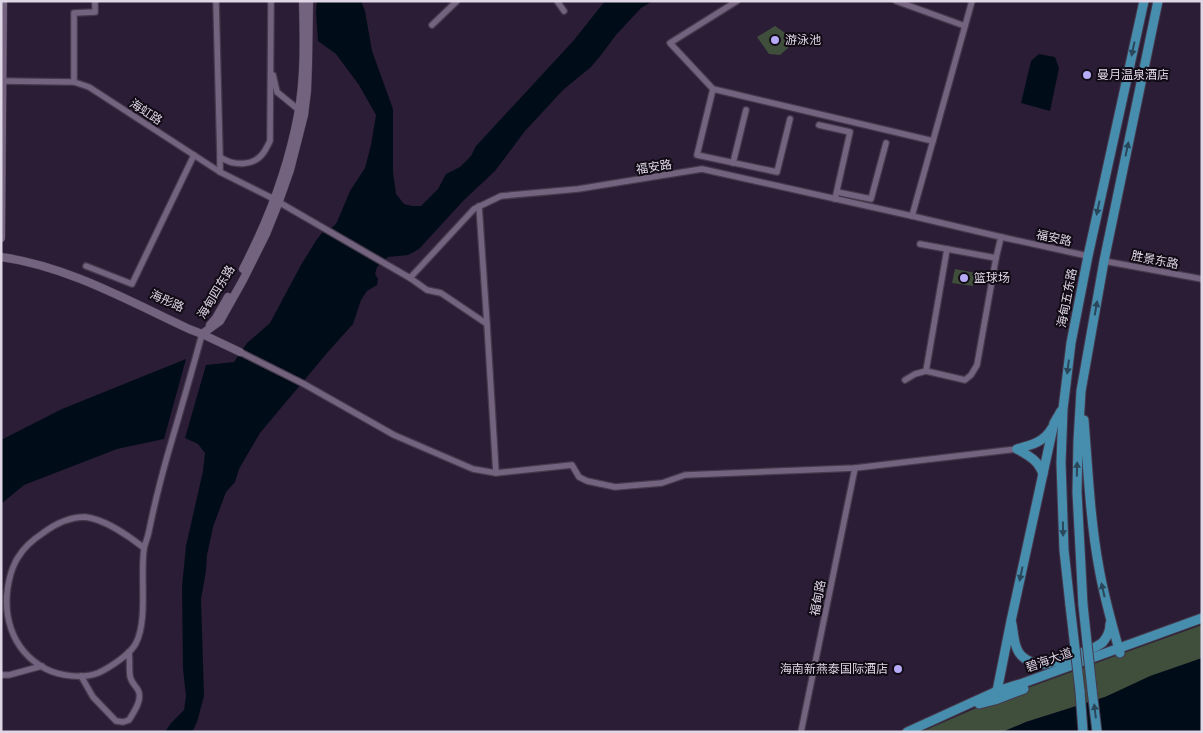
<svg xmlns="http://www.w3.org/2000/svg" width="1203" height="733" viewBox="0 0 1203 733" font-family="Roboto,'Noto Sans SC',sans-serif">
<rect width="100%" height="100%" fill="#2b1d35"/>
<g fill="#404f3c">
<polygon points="775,26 791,37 788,48 780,55 769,54 757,37"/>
<polygon points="955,269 976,273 973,286 952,283"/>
<polygon points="1202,625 1202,658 1105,697 1026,722 1005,732 921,732 995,700 1121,654"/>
</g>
<g fill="#000d18">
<polygon points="317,1 361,1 365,11 372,51 393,109 393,172 396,194 404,204 412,206 421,206 438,189 446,174 460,167 471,156 476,146 574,40 605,1 653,1 641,8 616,35 601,55 591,67 563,90 525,131 495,171 464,200 419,249 408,255 388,257 377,267 375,274 378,279 377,285 367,291 361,300 353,324 327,353 260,433 239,469 235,482 226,492 213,527 207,555 206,571 201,599 204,696 197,722 192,732 165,732 171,723 184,710 186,696 183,669 182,586 186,546 203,471 205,453 198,444 185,438 206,365 234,362 247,343 270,323 301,265 317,239 322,233 334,226 337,222 350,191 365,168 371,145 376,115 359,85 336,54 318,41 316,12"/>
<polygon points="1039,54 1055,57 1059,68 1050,111 1021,103 1031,61"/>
<polygon points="186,359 164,439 117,449 24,485 1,504 1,440 62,409"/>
<polygon points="1202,658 1202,732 1002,732 1026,722 1105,697 1150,676"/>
</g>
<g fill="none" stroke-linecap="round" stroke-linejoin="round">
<defs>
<g id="street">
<path d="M216 1 220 157C233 166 254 167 264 152 266 149 268 145 270 141L271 1"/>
<polyline points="557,1 564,11"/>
<polyline points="737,1 670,43 713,89 933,141"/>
<polyline points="896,1 965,26"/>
<polyline points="432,25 457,1"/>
<polyline points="273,75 277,92 299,110"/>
<polyline points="1,81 74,82 89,87 220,172 270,197 410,278 474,209 501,196 578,189 702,169 912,216 1001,237 1088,256"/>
<polyline points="74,82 74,13 95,12 95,1"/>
<polyline points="713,89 697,155 777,172 790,119"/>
<polyline points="819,125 850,132 835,199"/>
<polyline points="220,157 220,172"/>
<polyline points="733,163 746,110"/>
<polyline points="837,192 871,199 886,143"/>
<polyline points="479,206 487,324"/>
<polyline points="912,216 972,1"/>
<polyline points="920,244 947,249"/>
<polyline points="1104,261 1202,279"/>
<polyline points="86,266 132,284 194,155"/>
<polyline points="410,278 427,290 441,293 487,324 496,473"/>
<polyline points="240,352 304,384 394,435 473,469 496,473 572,465 579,477 587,481 615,487 662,483 685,475 855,468 1017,449"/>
<polyline points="926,371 947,249 996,258"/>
<polyline points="905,380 915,374 926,371 965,380 971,375 977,365 996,258 1001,237"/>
<path d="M144 548C129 536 104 519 85 517 69 517 55 524 43 533 34 539 25 546 19 556 15 561 13 567 11 573 0 611 10 650 46 669 60 676 83 679 98 673 109 668 131 654 136 643 148 620 140 575 144 549 145 543 148 537 149 531 154 506 160 482 167 457 179 416 191 375 202 334"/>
<polyline points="1,675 9,675 42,666"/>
<path d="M81 676 93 697 116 721 123 722 129 720C134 712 143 699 138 690 135 685 131 682 130 676 129 668 130 660 129 652"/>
<polyline points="801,732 855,468"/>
</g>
<g id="secondary">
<polyline points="1,238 3,1"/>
<path d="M1 257C67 266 129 301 189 329L202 334 240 352"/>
<path d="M243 269C268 221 288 168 298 115 305 78 304 39 303 1"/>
<polyline points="210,325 216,318 228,297"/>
<polyline points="202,334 220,321 243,280 266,234 278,204 290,170 304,115 307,91 308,63 309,1"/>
</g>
<g id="primary">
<path d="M1084 420C1088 469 1090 519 1099 568 1104 597 1112 625 1120 653"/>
<path d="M1017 449C1032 445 1044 442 1052 428"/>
<path d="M1017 449C1029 456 1038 460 1043 474"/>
<polyline points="1070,605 1064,550 1061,463 1063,409 1071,343 1088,256 1144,1"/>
<polyline points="1083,605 1077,492 1078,441 1081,391 1104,261 1158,1"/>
<path d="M1012 624C1014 635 1014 650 1023 657 1028 662 1038 665 1045 664 1055 663 1096 649 1103 642 1108 636 1110 631 1110 624"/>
<polyline points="1092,690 1097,732"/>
<polyline points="997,691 1011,621 1054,423 1061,411"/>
<polyline points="1080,691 1083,732"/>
<polyline points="979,704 995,700 1024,689"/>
<polyline points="907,732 997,691 1023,683 1202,618"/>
</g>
</defs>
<use href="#street" stroke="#45394c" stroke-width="8"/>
<use href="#secondary" stroke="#45394c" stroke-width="9"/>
<use href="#primary" stroke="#45394c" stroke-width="11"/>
<use href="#street" stroke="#73637f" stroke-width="5.5"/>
<use href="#secondary" stroke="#73637f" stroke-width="8"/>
<use href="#primary" stroke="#478eae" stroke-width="9"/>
<defs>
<g id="primary-bridge">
<polyline points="1070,605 1080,691"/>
<polyline points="1083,605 1092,690"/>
</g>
</defs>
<use href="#primary-bridge" stroke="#45394c" stroke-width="11" stroke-linecap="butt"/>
<use href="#primary-bridge" stroke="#478eae" stroke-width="9"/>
</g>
<defs><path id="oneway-solid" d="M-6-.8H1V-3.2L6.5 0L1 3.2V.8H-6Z" transform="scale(1.25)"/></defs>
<g fill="#29465a">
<use href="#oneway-solid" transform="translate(1133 49) rotate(102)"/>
<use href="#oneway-solid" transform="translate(1127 149) rotate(-78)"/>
<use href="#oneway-solid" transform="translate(1098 208) rotate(102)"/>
<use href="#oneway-solid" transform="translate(1096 308) rotate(-80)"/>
<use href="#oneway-solid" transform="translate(1068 367) rotate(97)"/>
<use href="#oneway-solid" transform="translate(1077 469) rotate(-89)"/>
<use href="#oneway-solid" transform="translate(1063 529) rotate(89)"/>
<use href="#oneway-solid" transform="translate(1021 574) rotate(102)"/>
<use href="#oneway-solid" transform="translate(1103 590) rotate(-103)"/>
<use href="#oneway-solid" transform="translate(1095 711) rotate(-97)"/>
</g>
<g fill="#b7abf8" stroke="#110b15" stroke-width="2">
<circle cx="775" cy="40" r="5"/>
<circle cx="1087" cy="75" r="5"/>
<circle cx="964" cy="278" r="5"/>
<circle cx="898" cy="669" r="5"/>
</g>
<g text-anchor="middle" stroke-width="4" stroke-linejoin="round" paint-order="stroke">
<g font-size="12" fill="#dfd6e6" stroke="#110b15" text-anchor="start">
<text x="785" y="44">游泳池</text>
<text x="1097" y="79">曼月温泉酒店</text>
<text x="974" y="282">篮球场</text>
<text x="888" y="673" text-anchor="end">海南新燕泰国际酒店</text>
</g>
<g font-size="12" fill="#dfd6e6" stroke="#110b15">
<text transform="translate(146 112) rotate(33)" y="4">海虹路</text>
<text transform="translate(654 167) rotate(-9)" y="4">福安路</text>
<text transform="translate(1054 238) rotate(12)" y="4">福安路</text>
<text transform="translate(1155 260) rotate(11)" y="4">胜景东路</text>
<text transform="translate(216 292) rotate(-59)" y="4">海甸四东路</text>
<text transform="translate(1067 298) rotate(-79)" y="4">海甸五东路</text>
<text transform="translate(167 301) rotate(24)" y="4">海彤路</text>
<text transform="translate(818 598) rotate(-79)" y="4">福甸路</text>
<text transform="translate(1049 660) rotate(-20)" y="4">碧海大道</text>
</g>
</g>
<rect width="1203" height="733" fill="none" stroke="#dfd6e6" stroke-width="5"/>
</svg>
